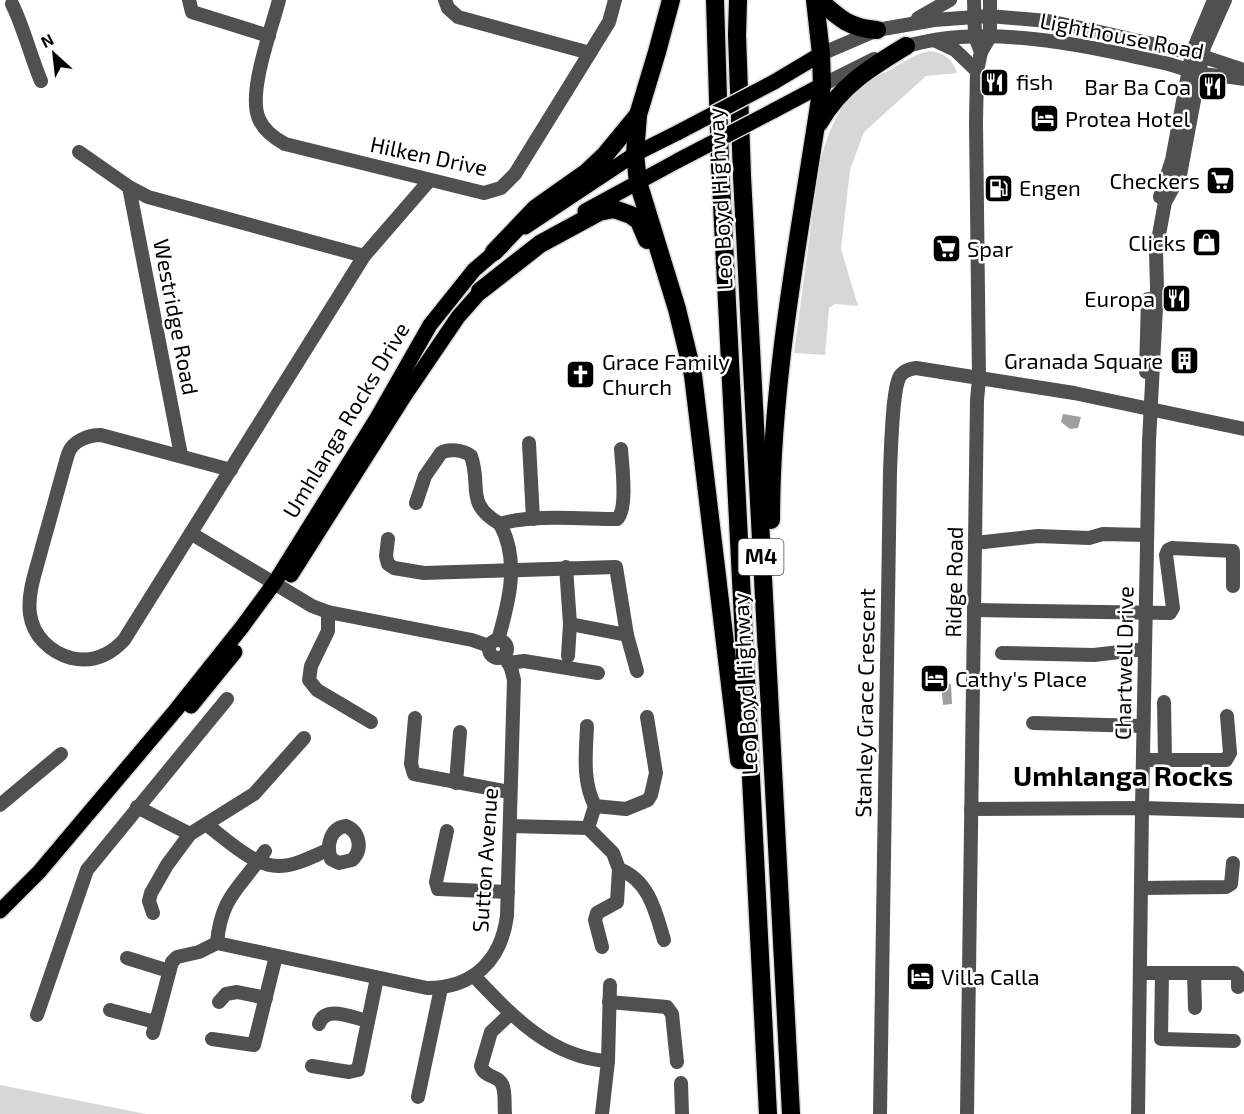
<svg xmlns="http://www.w3.org/2000/svg" width="1244" height="1114" viewBox="0 0 1244 1114" font-family="'Exo 2',sans-serif">
<rect width="100%" height="100%" fill="#fff"/>
<g fill="#d7d7d7">
<path d="M929 51C943 52 953 59 957 73L926 76 864 132 850 170 841 249 858 306 835 304 829 308 825 355 794 353 818 173C825 138 838 100 871 79 876 76 882 74 888 71 902 64 913 54 929 51Z"/>
<polygon points="0,1085 146,1114 0,1114"/>
</g>
<g fill="#9e9e9e">
<polygon points="1063,414 1081,417 1078,428 1070,429 1061,422"/>
<polygon points="941,684 951,684 952,704 943,705"/>
</g>
<g fill="none" stroke-linecap="round" stroke-linejoin="round">
<defs>
<g id="major">
<polyline points="774,82 821,54"/>
<polyline points="773,111 822,85"/>
<polyline points="585,211 679,160"/>
<polyline points="525,227 635,154 679,132"/>
<polyline points="291,575 405,395 458,317 487,284"/>
<polyline points="191,706 235,652"/>
<polyline points="0,911 39,872 175,711 242,627 275,582 377,418 430,325 474,270 502,246"/>
</g>
<g id="highway">
<polyline points="671,0 657,52 638,115 635,154 638,182 677,309 693,375 739,760"/>
<polyline points="715,0 720,164 768,1114"/>
<polyline points="738,0 737,35 742,176 791,1114"/>
<path d="M819 0C839 18 849 28 877 30"/>
<path d="M819 123C840 86 871 67 906 46"/>
<polyline points="494,252 536,208 587,172 605,155 638,115"/>
<polyline points="480,291 540,244 599,212 614,209 631,215 639,221 647,240"/>
<path d="M771 520C771 374 801 229 822 85L821 54 815 0"/>
</g>
</defs>
<use href="#major" stroke="#dbdbdb" stroke-width="18"/>
<use href="#highway" stroke="#dbdbdb" stroke-width="21"/>
<g stroke="#505050" stroke-width="14">
<polyline points="189,0 192,12 269,36"/>
<path d="M279 0C272 28 247 93 259 119 264 131 274 138 285 144L484 193 501 188 515 174 609 22 615 0"/>
<polyline points="445,0 448,8 458,17 590,53"/>
<polyline points="974,0 975,37 981,52 990,37 990,0"/>
<path d="M12 4C24 28 30 55 41 81"/>
<polyline points="918,18 950,0"/>
<polyline points="936,41 955,50 977,71"/>
<path d="M898 49C977 21 1084 45 1164 63 1175 65 1187 71 1199 73 1213 76 1229 76 1244 79"/>
<polyline points="821,54 877,30 934,20 989,16 1048,21 1091,30 1192,53 1244,70"/>
<polyline points="822,85 874,59"/>
<polyline points="79,152 129,187 148,197 364,256"/>
<polyline points="129,187 181,455"/>
<polyline points="1160,197 1172,160 1192,53 1214,0"/>
<polyline points="1146,372 1148,299"/>
<polyline points="529,443 533,519"/>
<path d="M231 470 101 435C88 435 72 441 68 454 59 485 51 516 42 547 37 568 27 592 30 614 33 636 50 652 71 658 92 663 110 655 124 640L364 256 429 181"/>
<path d="M416 503 425 476 441 453C448 448 464 450 471 456 482 487 464 503 500 524 532 514 582 519 617 519 628 510 622 464 621 449"/>
<polyline points="192,534 312,606 328,612 472,640 489,646"/>
<polyline points="388,539 386,556 388,564 394,568 424,573 616,567 627,635 637,671"/>
<polyline points="975,543 1038,536 1089,538 1103,534 1147,535"/>
<polyline points="566,567 570,624 568,656"/>
<polyline points="974,610 1170,613 1173,608 1166,555 1168,550 1172,548 1233,551 1233,586"/>
<polyline points="328,612 328,631 311,666 309,680 317,690 371,722"/>
<polyline points="570,624 627,635"/>
<path d="M498 640C509 602 520 560 500 524"/>
<circle cx="498" cy="649" r="9"/>
<polyline points="1002,653 1094,655 1145,649"/>
<polyline points="508,663 524,661 598,673"/>
<polyline points="1164,702 1165,760"/>
<polyline points="415,718 411,764 414,774 510,792"/>
<polyline points="1033,723 1143,726"/>
<path d="M587 726C586 753 582 781 595 806L588 828"/>
<polyline points="1143,760 1226,760 1230,753 1227,716"/>
<polyline points="456,783 460,732"/>
<polyline points="0,805 61,754"/>
<polyline points="595,806 626,809 648,800 651,795 656,773 647,717"/>
<polyline points="137,807 190,834"/>
<polyline points="971,809 1142,808 1244,811"/>
<path d="M207 825C226 839 255 867 279 866 296 866 313 856 328 850"/>
<path d="M346 826C360 832 363 850 352 860L339 863 331 859C326 846 330 828 346 826Z"/>
<polyline points="510,826 588,828 613,853 619,869 617,902 597,913 595,920 602,947"/>
<polyline points="447,831 436,882 438,889 508,892"/>
<path d="M619 869C649 880 656 913 664 940"/>
<polyline points="1141,888 1226,887 1231,884 1233,863"/>
<polyline points="153,913 149,901 151,893 167,865 190,834 254,794 304,738"/>
<path d="M217 943 427 988C473 988 501 961 507 916L514 680 511 668 505 656"/>
<path d="M217 943C221 895 241 888 265 851"/>
<polyline points="127,958 169,971"/>
<polyline points="1140,973 1235,973 1238,976 1238,987"/>
<polyline points="1162,973 1161,1039 1234,1041"/>
<polyline points="1194,973 1195,1008"/>
<path d="M474 976C511 1015 551 1058 608 1061"/>
<polyline points="219,1002 226,994 237,992 266,998"/>
<polyline points="609,1002 667,1007 672,1014 677,1062"/>
<polyline points="110,1010 155,1022"/>
<polyline points="37,1015 87,870 227,699"/>
<path d="M319 1024C325 1004 353 1018 368 1021"/>
<polyline points="153,1033 172,962 177,957 199,952 217,943"/>
<polyline points="212,1039 254,1045 276,956"/>
<polyline points="312,1066 349,1072 358,1070 377,978"/>
<polyline points="681,1083 682,1114"/>
<polyline points="418,1097 441,988"/>
<path d="M505 1114C504 1105 506 1092 502 1084 498 1075 484 1078 481 1066L491 1032 510 1014"/>
<polyline points="602,1114 608,1061 610,985"/>
<path d="M880 1114 890 471C891 453 892 389 900 376 904 370 910 369 916 368L1074 393 1244 429"/>
<polyline points="967,1114 977,400 979,379 976,122 977,71 981,52"/>
<polyline points="1138,1114 1142,808 1149,441 1157,288 1156,251 1165,202 1180,175 1204,47 1225,0"/>
</g>
<use href="#major" stroke="#000" stroke-width="15"/>
<use href="#highway" stroke="#000" stroke-width="18"/>
<defs>
<g id="major-bridge">
<polyline points="679,132 774,82"/>
<polyline points="679,160 773,111"/>
</g>
</defs>
<use href="#major-bridge" stroke="#dbdbdb" stroke-width="18" stroke-linecap="butt"/>
<use href="#major-bridge" stroke="#000" stroke-width="15"/>
</g>
<defs>
<symbol id="restaurant-square" viewBox="-11 -11 22 22"><rect x="-9" y="-9" width="18" height="18" rx="4" fill="#000" stroke="#fff"/><path d="M-5-6h1v4h1v-4h1v4h1v-4h1v5L-1.5 .5V6h-2V.5L-5-1ZM5-6V6H3V1.5H1.5Q1.5-4 5-6Z" fill="#fff"/></symbol>
<symbol id="hotel-square" viewBox="-11 -11 22 22"><rect x="-9" y="-9" width="18" height="18" rx="4" fill="#000" stroke="#fff"/><path d="M-6-4.5h1.5V1H6V5H4.5V3h-9V5H-6ZM-4 0a1.8 1.8 0 1 1 3.6 0ZM.5 0V-2.5h3Q6-2.5 6 0Z" fill="#fff"/></symbol>
<symbol id="supermarket-square" viewBox="-11 -11 22 22"><rect x="-9" y="-9" width="18" height="18" rx="4" fill="#000" stroke="#fff"/><path d="M-6-5.5h2.5l.6 2H6L4.5 2H-2.5L-4.4-4H-6ZM-1.5 3.2a1.3 1.3 0 1 0 .1 0ZM3 3.2a1.3 1.3 0 1 0 .1 0Z" fill="#fff"/></symbol>
<symbol id="fuel-square" viewBox="-11 -11 22 22"><rect x="-9" y="-9" width="18" height="18" rx="4" fill="#000" stroke="#fff"/><path d="M-5.5-6h7V0h2V4h1.3V-2.5L3-4.5l.8-.8L6-3V5H2.5V1h-1V6h-7ZM-4.2-4.7v3.2H.2V-4.7Z" fill="#fff"/></symbol>
<symbol id="shop-square" viewBox="-11 -11 22 22"><rect x="-9" y="-9" width="18" height="18" rx="4" fill="#000" stroke="#fff"/><path d="M-5-2.5h2.3a2.7 3.5 0 0 1 5.4 0H5L5.5 6h-11ZM-1.5-2.5h3a1.5 2.3 0 0 0-3 0Z" fill="#fff"/></symbol>
<symbol id="building-square" viewBox="-11 -11 22 22"><rect x="-9" y="-9" width="18" height="18" rx="4" fill="#000" stroke="#fff"/><path d="M-4-6H4V6H1V3H-1V6H-4ZM-2.5-4.3h1.7v1.8h-1.7ZM.8-4.3h1.7v1.8H.8ZM-2.5-1h1.7V.8h-1.7ZM.8-1h1.7V.8H.8Z" fill="#fff"/></symbol>
<symbol id="church-square" viewBox="-11 -11 22 22"><rect x="-9" y="-9" width="18" height="18" rx="4" fill="#000" stroke="#fff"/><path d="M-1.2-6h2.4v3.5h3.3v2.4h-3.3V6h-2.4V-.1h-3.3v-2.4h3.3Z" fill="#fff"/></symbol>
</defs>
<g fill-rule="evenodd">
<use href="#restaurant-square" x="978" y="66" width="33" height="33"/>
<use href="#restaurant-square" x="1196" y="70" width="33" height="33"/>
<use href="#hotel-square" x="1028" y="102" width="33" height="33"/>
<use href="#supermarket-square" x="1204" y="164" width="33" height="33"/>
<use href="#fuel-square" x="982" y="172" width="33" height="33"/>
<use href="#shop-square" x="1190" y="226" width="33" height="33"/>
<use href="#supermarket-square" x="930" y="232" width="33" height="33"/>
<use href="#restaurant-square" x="1160" y="282" width="33" height="33"/>
<use href="#building-square" x="1168" y="344" width="33" height="33"/>
<use href="#church-square" x="564" y="358" width="33" height="33"/>
<use href="#hotel-square" x="918" y="662" width="33" height="33"/>
<use href="#hotel-square" x="904" y="960" width="33" height="33"/>
</g>
<g text-anchor="middle" stroke-width="5" stroke-linejoin="round" paint-order="stroke">
<rect fill="#fff" stroke="#4c4c4c" stroke-width="1.5" x="738.5" y="539" width="45" height="36" rx="4.5"/>
<g font-size="21" font-weight="bold" fill="#000">
<text x="761" y="564">M4</text>
</g>
<g font-size="22" fill="#000" stroke="#fff">
<text transform="translate(1122 36) rotate(11)" y="8">Lighthouse Road</text>
<text transform="translate(429 156) rotate(12)" y="8">Hilken Drive</text>
<text transform="translate(720 199) rotate(-93)" y="8">Leo Boyd Highway</text>
<text transform="translate(176 317) rotate(79)" y="8">Westridge Road</text>
<text transform="translate(346 420) rotate(-59)" y="8">Umhlanga Rocks Drive</text>
<text transform="translate(954 582) rotate(-89)" y="8">Ridge Road</text>
<text transform="translate(1124 663) rotate(-89)" y="8">Chartwell Drive</text>
<text transform="translate(745 684) rotate(-93)" y="8">Leo Boyd Highway</text>
<text transform="translate(865 703) rotate(-89)" y="8">Stanley Grace Crescent</text>
<text transform="translate(485 860) rotate(-86)" y="8">Sutton Avenue</text>
</g>
<g font-size="22" fill="#000" stroke="#fff" text-anchor="start">
<text x="1016" y="90">fish</text>
<text x="1191" y="95" text-anchor="end">Bar Ba Coa</text>
<text x="1065" y="127">Protea Hotel</text>
<text x="1200" y="189" text-anchor="end">Checkers</text>
<text x="1019" y="196">Engen</text>
<text x="1186" y="251" text-anchor="end">Clicks</text>
<text x="967" y="257">Spar</text>
<text x="1155" y="307" text-anchor="end">Europa</text>
<text x="1163" y="369" text-anchor="end">Granada Square</text>
<text x="602" y="370">Grace Family<tspan x="602" dy="25">Church</tspan></text>
<text x="955" y="687">Cathy's Place</text>
<text x="941" y="985">Villa Calla</text>
</g>
<g font-size="28" font-weight="bold" fill="#000" stroke="#fff">
<text x="1123" y="786">Umhlanga Rocks</text>
</g>
</g>
<g transform="translate(54 54) rotate(333)" stroke="#ffffff" stroke-width="4.5" paint-order="stroke">
<path d="M0-4.5L10 22L0 15L-10 22Z" fill="#000000"/>
<text y="-9" font-size="16" font-weight="bold" text-anchor="middle" fill="#000000">N</text>
</g>
</svg>
